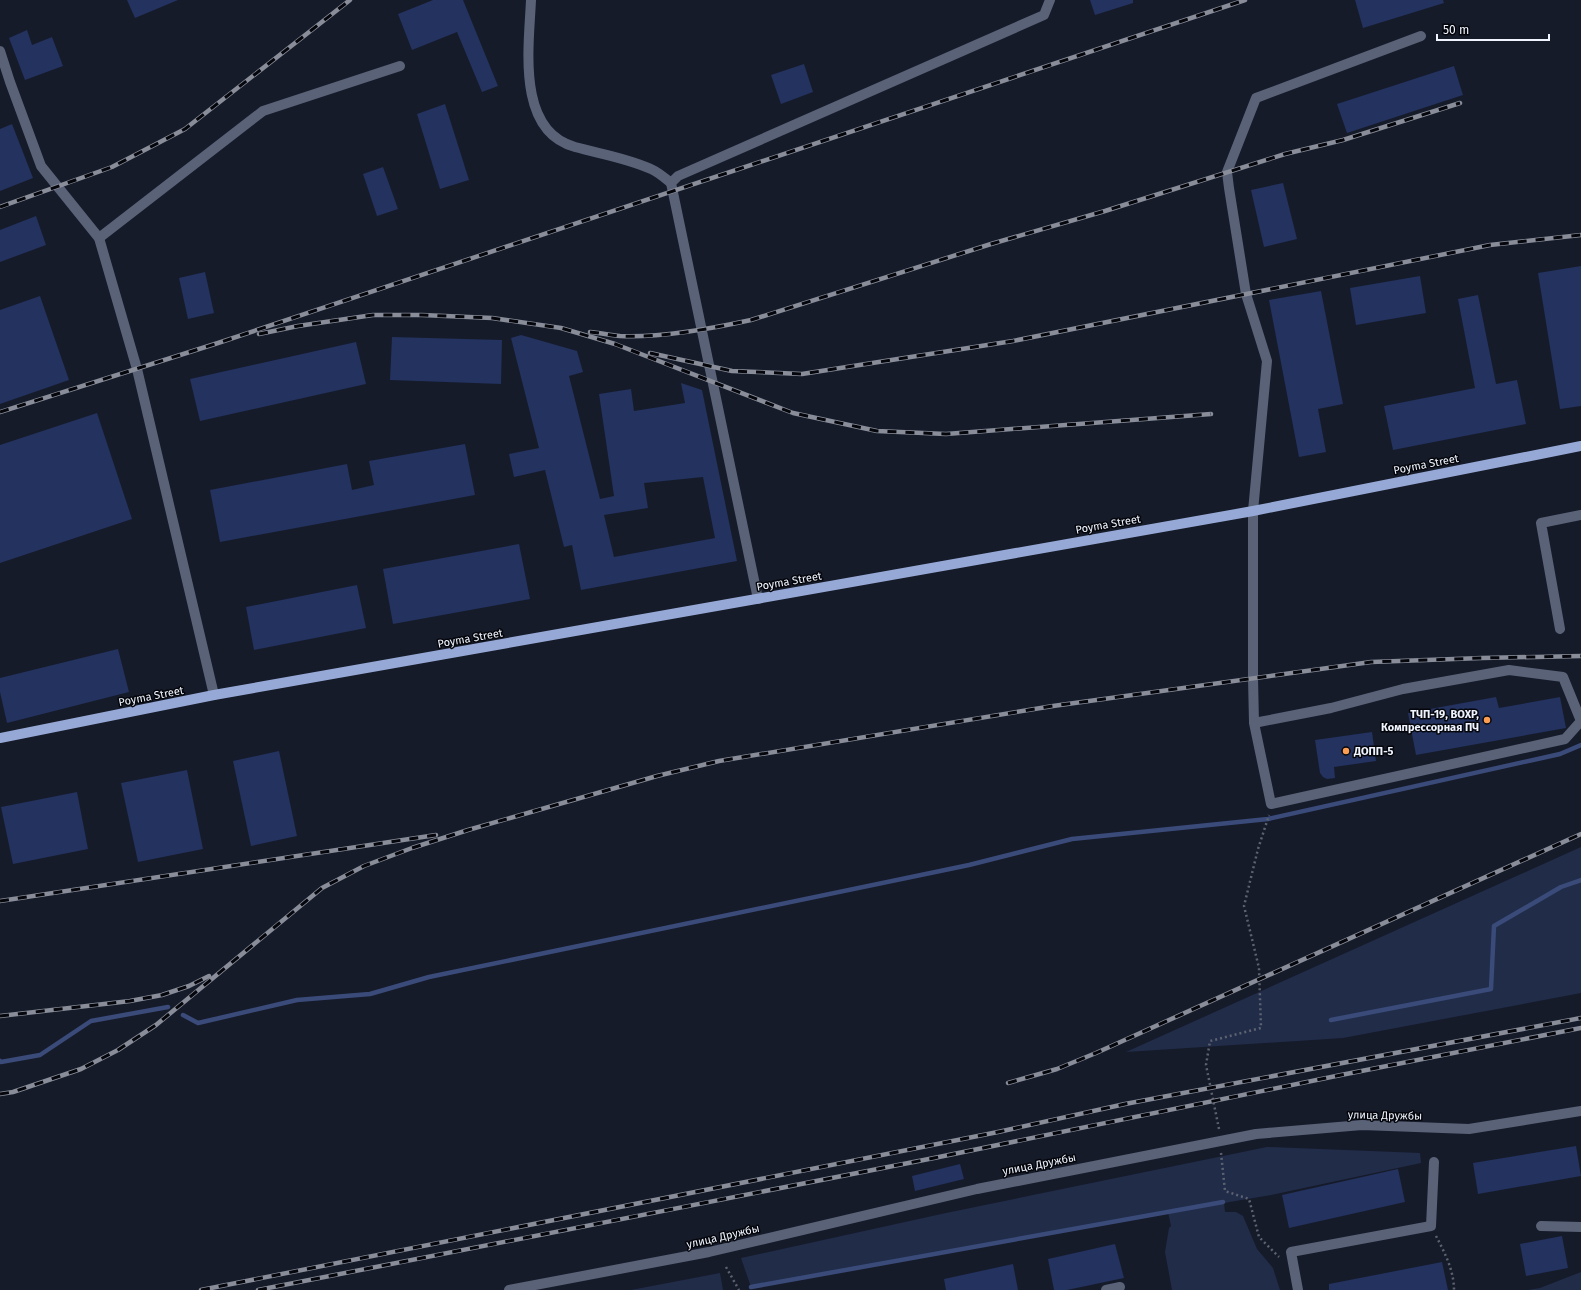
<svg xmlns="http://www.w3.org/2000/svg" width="1581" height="1290" viewBox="0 0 1581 1290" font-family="'Fira Sans',sans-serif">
<rect width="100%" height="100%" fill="#161b2a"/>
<g fill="#212c49">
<polygon points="1581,847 1581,993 1343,1038 1126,1052"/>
<polygon points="1267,1147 1420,1153 1421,1163 1271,1195 1224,1203 1225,1212 1236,1212 1243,1216 1257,1249 1273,1268 1280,1290 1172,1290 1165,1252 1169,1228 1171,1226 1168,1212 751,1287 741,1258 946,1213"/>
<polygon points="1581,1272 1581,1290 1528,1290 1540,1288"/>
<polygon points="720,1273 723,1290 631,1290"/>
</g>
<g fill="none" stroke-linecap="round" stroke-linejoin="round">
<g stroke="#3a4b7a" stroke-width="4.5">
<polyline points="183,1015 198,1023 297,1000 370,994 429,977 969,865 1072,839 1268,819 1560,754 1581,745"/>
<polyline points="1331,1020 1491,989 1494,926 1561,887 1581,880"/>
<polyline points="0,1061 1,1062 40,1055 91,1021 168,1007"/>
<polyline points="751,1287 1223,1202"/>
</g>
</g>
<g fill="#23325e" fill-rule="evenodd">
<polygon points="127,0 178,0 135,18"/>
<polygon points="433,0 463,0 498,86 482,92 457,32 412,50 398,14"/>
<polygon points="1090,0 1133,0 1133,3 1095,15"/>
<polygon points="1355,0 1443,0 1444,3 1363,28"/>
<polygon points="27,30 32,45 52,37 63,66 25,80 9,38"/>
<polygon points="804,64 813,92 781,104 771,75"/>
<polygon points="1454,66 1463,95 1347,133 1337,104"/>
<polygon points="445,104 469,180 440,189 417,114"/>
<polygon points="12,124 33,178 0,191 0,129"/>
<polygon points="383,167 398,209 377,216 363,174"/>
<polygon points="1283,183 1297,239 1264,247 1251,190"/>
<polygon points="36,216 46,245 0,262 0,230"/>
<polygon points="1581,266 1581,406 1560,409 1538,273"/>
<polygon points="205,272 214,313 188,319 179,278"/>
<polygon points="1420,276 1426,313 1356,325 1350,288"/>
<polygon points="1321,291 1343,404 1318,409 1326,452 1299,457 1269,300"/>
<polygon points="1478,295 1496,384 1517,380 1526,424 1393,450 1384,406 1475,388 1458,299"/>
<polygon points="40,296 69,380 0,404 0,310"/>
<path d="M521 335 577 351 583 372 569 376 600 499 614 496 599 394 631 389 634 411 685 403 681 383 702 390 737 561 581 590 572 545 564 547 545 470 514 477 509 454 539 448 511 338ZM703 477 715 538 614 557 604 515 648 508 644 483Z"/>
<polygon points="392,337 502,340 501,384 390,380"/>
<polygon points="356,342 366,384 200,421 190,379"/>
<polygon points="97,413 132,519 0,563 0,445"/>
<polygon points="465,444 475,495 220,542 210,490 347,464 352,490 374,485 369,461"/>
<polygon points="519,544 530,599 393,624 383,569"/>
<polygon points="357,585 366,628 254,650 246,607"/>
<polygon points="118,649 129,692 7,723 0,692 0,678"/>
<polygon points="1496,697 1499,708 1560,697 1566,728 1416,755 1408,713"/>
<polygon points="1372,732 1376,761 1334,767 1335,778 1327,779 1323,777 1320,773 1315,740"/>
<polygon points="279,751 297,836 251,846 233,761"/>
<polygon points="187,770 203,849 138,862 121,783"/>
<polygon points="77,792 88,849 13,864 1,807"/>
<polygon points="1576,1146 1581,1176 1478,1194 1473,1163"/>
<polygon points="960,1164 964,1179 915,1191 912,1176"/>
<polygon points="1398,1169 1405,1202 1289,1228 1282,1195"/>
<polygon points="1562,1236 1568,1268 1526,1276 1520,1244"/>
<polygon points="1115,1244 1124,1278 1067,1290 1054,1290 1048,1259"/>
<polygon points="1442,1262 1448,1290 1329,1290 1329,1284"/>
<polygon points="1013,1264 1018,1290 946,1290 944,1279"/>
</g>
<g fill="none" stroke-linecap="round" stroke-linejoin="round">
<g stroke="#5d6270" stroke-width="2.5" stroke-dasharray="2 3" stroke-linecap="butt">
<polyline points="1219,1129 1206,1065 1210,1041 1261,1028 1259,968 1244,906 1258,849 1269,815"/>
<polyline points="1221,1153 1225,1191 1249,1199 1259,1237 1279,1257"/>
<path d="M1436 1236C1445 1253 1454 1271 1454 1290"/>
<polyline points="726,1267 739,1290"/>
</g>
<g stroke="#596277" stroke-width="10">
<path d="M531 0C529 46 516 131 575 147 601 154 627 158 651 169 658 172 665 178 671 183"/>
<polyline points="0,51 10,82 41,166 99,238 137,369 214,695"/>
<polyline points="99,238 263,111 400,66"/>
<polyline points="758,599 671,183 678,176 1044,15 1050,0"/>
<polyline points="1560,629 1541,523 1581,515"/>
<polyline points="1254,723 1331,708 1403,689 1509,670 1563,677 1581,721 1565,739 1271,804 1254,723 1253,678 1253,511 1267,361 1246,294 1229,188 1227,172 1256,98 1421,36"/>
<polyline points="1541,1226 1581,1227"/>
<polyline points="509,1290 709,1252 977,1189 1256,1134 1362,1125 1469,1129 1581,1111"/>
<polyline points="1106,1290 1120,1287"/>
<polyline points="1298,1290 1291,1252 1431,1226 1434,1162"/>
</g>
<polyline stroke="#96a9d6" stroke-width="10" points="0,738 214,695 1253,511 1581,446"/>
<defs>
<g id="rail">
<polyline points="0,207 112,167 185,129 350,0"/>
<path d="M590 332C600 333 610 335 620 336 662 338 710 329 751 320L991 244 1105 211 1285 154 1343 140 1460 103"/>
<polyline points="259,334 298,326 373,315 422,315 492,318 561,328 615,344 793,413 877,431 946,434 1211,414"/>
<polyline points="650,353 732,371 802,374 1013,341 1490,245 1581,235"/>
<polyline points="0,412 218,343 1245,0"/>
<polyline points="0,901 436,835"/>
<polyline points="0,1016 130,1001 162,995 189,986 209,976"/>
<polyline points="1008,1083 1057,1069 1096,1053 1581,834"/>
<polyline points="0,1094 13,1092 81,1069 118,1050 156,1025 322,888 364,866 412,848 468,830 657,776 719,761 1053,706 1371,662 1482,658 1581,656"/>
<polyline points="201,1290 998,1132 1125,1104 1581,1018"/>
<polyline points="258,1290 934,1158 1341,1075 1581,1028"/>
</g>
</defs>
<use href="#rail" stroke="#888d99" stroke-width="4.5"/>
<use href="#rail" stroke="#05060c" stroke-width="3" stroke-dasharray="9" stroke-linecap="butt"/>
</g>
<g fill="#fc9e52" stroke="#05060c" stroke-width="1.5">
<circle cx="1487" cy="720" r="4"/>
<circle cx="1346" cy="751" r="4"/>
</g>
<g text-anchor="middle" stroke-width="3" stroke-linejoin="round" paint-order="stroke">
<g font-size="11" fill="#eff4fe" stroke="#05060c">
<text transform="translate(1426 464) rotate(-11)" y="4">Poyma Street</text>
<text transform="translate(1108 524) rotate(-10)" y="4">Poyma Street</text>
<text transform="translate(789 581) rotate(-10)" y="4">Poyma Street</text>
<text transform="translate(470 638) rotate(-10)" y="4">Poyma Street</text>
<text transform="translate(151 696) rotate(-11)" y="4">Poyma Street</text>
<text transform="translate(1385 1115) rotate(1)" y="4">улица Дружбы</text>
<text transform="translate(1039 1164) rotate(-11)" y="4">улица Дружбы</text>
<text transform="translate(723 1236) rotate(-13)" y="4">улица Дружбы</text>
</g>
<g font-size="11" font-weight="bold" fill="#eff4fe" stroke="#05060c" text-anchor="end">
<text x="1479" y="718">ТЧП-19, ВОХР,<tspan x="1479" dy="13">Компрессорная ПЧ</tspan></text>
<text x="1354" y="755" text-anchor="start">ДОПП-5</text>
</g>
</g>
<path d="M1437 34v6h112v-6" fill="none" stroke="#eff4fe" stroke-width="2"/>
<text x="1443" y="34" font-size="12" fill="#eff4fe" stroke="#05060c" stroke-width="3" paint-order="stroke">50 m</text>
</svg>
